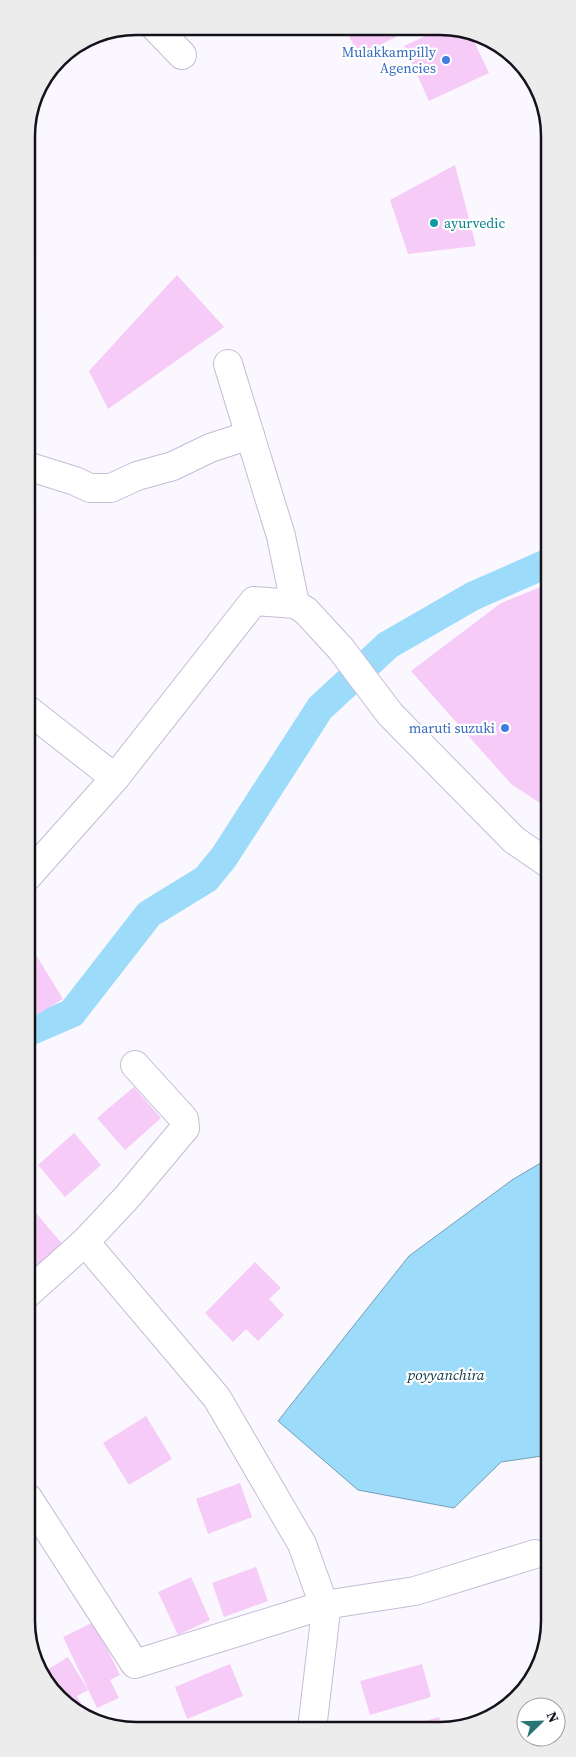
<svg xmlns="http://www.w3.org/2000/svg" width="576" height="1757" viewBox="0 0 576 1757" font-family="'Source Serif 4',serif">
<rect width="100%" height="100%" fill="#faf8fe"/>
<polygon fill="#9cdbfa" stroke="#739eb7" points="549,1158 549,1455 501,1462 454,1508 358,1490 278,1421 409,1256 512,1180"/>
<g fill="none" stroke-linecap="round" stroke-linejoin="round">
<polyline stroke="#9cdbfa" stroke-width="29" points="28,1032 72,1013 149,914 206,879 224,857 320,708 388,645 473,596 548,563"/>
</g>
<g fill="#f6cbf8">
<polygon points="345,28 413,28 359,56"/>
<polygon points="443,28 462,28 470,33 489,73 429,101 404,46"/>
<polygon points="455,165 476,246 408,254 390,200"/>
<polygon points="177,275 224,327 108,409 89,371"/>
<polygon points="548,584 548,647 549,809 511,784 411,671 501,603"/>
<polygon points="36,955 63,999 28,1020 27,960"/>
<polygon points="134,1087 161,1118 125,1150 97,1118"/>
<polygon points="74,1133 101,1165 65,1197 38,1165"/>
<polygon points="36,1213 63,1245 28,1275 28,1220"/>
<polygon points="255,1262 281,1288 269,1299 284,1315 258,1341 246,1329 233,1342 205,1313"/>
<polygon points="146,1416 172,1459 129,1485 103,1443"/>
<polygon points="240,1483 252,1517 208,1534 196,1499"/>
<polygon points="256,1567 268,1601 224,1617 212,1583"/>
<polygon points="191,1577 210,1620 178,1635 158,1592"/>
<polygon points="94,1622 120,1675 110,1680 119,1698 97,1708 63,1637"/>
<polygon points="68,1657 88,1690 77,1696 87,1714 58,1698 44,1672"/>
<polygon points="230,1664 243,1696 187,1719 175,1687"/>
<polygon points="422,1664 431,1697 370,1715 360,1681"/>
<polygon points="439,1717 442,1729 400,1729 400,1728"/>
</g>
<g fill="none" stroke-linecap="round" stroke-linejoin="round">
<defs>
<g id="minor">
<polyline points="154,26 182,55"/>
<polyline points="228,364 281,536 295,604"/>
<polyline points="27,466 75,481 90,488 111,488 137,476 173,466 210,448 250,435"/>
<polyline points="27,709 115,778 254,601 295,604 306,611 341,649 390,714 514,840 549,864"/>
<polyline points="27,877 115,778"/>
<polyline points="85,1242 217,1398 302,1544 326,1611 312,1729"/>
<polyline points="28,1293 85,1242 128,1196 185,1128 184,1119 135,1065"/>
<polyline points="28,1498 135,1664 324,1605 415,1591 535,1554"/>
</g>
</defs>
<use href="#minor" stroke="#c4bcd7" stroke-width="30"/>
<use href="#minor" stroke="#fff" stroke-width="28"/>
</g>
<g fill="#3f7fe0" stroke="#fff" stroke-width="2">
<circle cx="446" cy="60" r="5"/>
<circle cx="505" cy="728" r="5"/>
</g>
<circle fill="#0f9aa8" stroke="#fff" stroke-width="2" cx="434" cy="223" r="5"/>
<g text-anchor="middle" stroke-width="4.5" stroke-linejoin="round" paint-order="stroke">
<g font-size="14" fill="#366cbe" stroke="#fff" text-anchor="end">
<text x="436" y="57">Mulakkampilly<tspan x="436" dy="16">Agencies</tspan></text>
<text x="495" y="733">maruti suzuki</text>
</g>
<g font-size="14" fill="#0d838f" stroke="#fff" text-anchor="start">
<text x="444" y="228">ayurvedic</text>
</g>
<g font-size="15" font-style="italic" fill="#0e3444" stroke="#fff">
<text x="446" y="1380">poyyanchira</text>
</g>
</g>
<path d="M0 0H576V1757H0ZM136 35H440A101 101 0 0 1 541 136V1621A101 101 0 0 1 440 1722H136A101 101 0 0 1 35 1621V136A101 101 0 0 1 136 35Z" fill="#ececed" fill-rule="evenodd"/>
<path fill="none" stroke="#14111a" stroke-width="2.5" d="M136 35H440A101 101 0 0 1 541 136V1621A101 101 0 0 1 440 1722H136A101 101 0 0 1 35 1621V136A101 101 0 0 1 136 35Z"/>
<g transform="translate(541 1722) rotate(67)"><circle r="24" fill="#ffffff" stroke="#a1a0a3"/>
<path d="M0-4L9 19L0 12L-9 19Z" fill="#2a7475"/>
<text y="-8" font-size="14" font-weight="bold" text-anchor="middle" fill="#14111a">N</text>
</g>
</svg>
